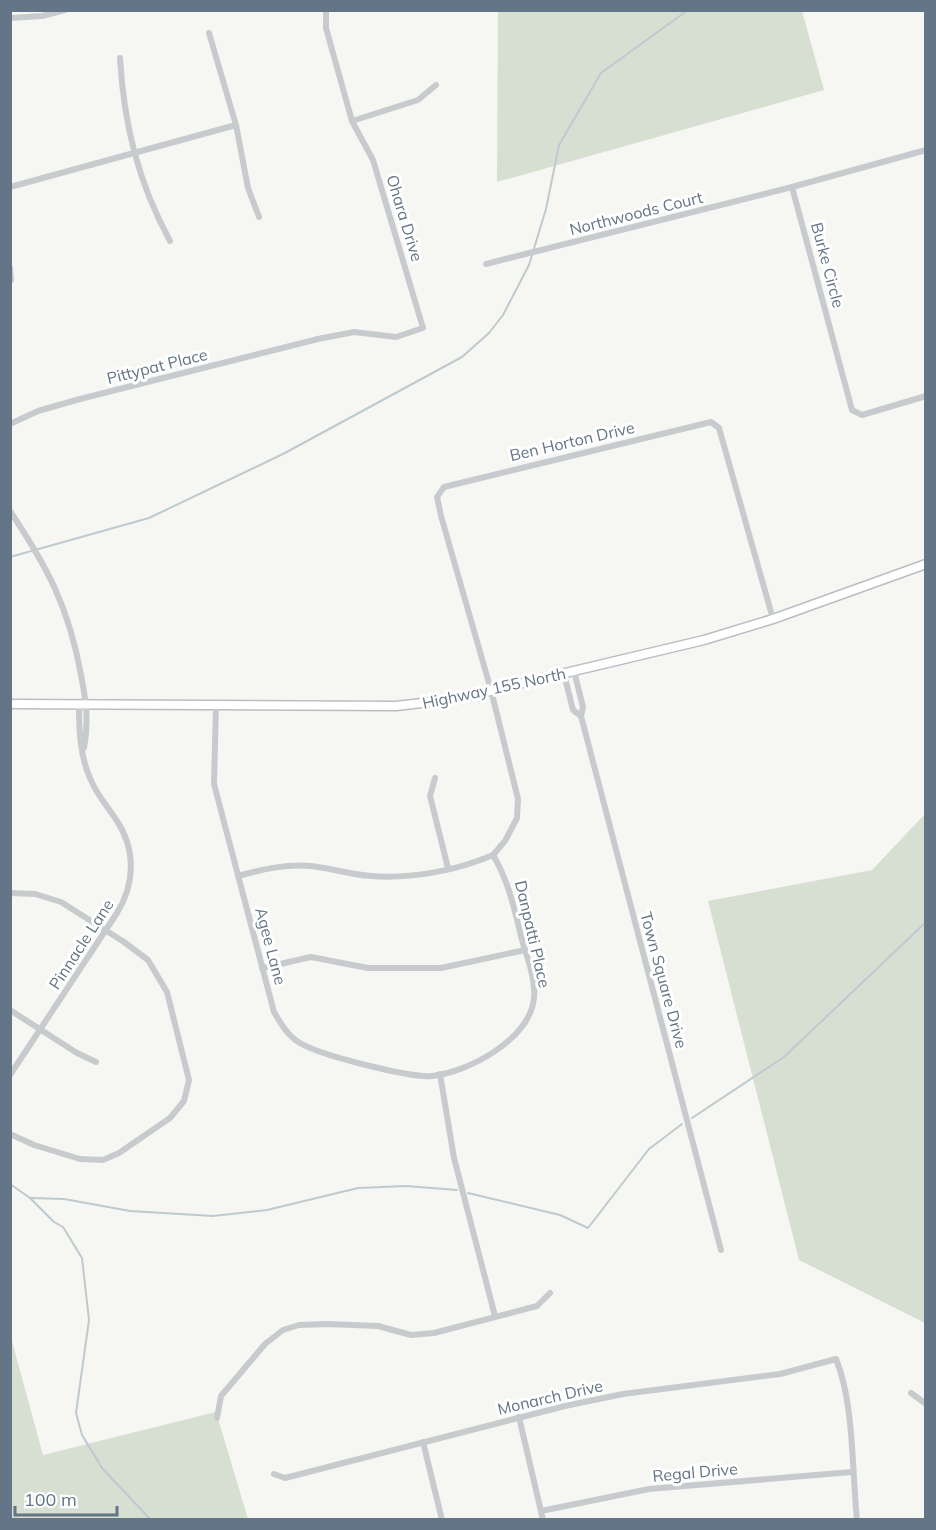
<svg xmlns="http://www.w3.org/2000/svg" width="936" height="1530" viewBox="0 0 936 1530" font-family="Mulish,sans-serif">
<rect width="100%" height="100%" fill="#f6f6f2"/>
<g fill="#d7dfd3">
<polygon points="498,11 802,11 824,90 497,182"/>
<polygon points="925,814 925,1323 799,1260 708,901 872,870"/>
<polygon points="10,1334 43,1455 216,1412 248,1519 11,1519"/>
</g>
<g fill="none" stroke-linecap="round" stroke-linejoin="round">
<g stroke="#becacf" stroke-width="2">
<polyline points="10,557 149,518 283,454 462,357 489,333 503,315 529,265 546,209 559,145 601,73 688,10"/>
<polyline points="692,1118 784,1057 926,922"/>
<polyline points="10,1184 30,1198 54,1222 63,1227 82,1258 89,1320 76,1413 82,1435 102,1468 151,1520"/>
<polyline points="468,1193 560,1215 588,1228 649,1149 682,1124"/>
<polyline points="30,1198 64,1199 130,1211 213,1216 267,1210 358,1188 406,1186 457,1190"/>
</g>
<defs>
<polyline id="secondary" points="10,704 396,706 456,699 704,640 773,619 926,564"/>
</defs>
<use href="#secondary" stroke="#babec3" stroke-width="11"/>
<g stroke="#c8cbce" stroke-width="6">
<polyline points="10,18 42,16 65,10"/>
<polyline points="209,33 236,125 248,188 259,217"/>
<path d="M120 58C124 125 138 182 170 241"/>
<polyline points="352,121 418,100 436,85"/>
<polyline points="10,187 236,125"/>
<polyline points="792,187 852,410 862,415 926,396"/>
<polyline points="486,264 792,187 926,150"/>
<polyline points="10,268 11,280"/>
<polyline points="10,424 38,411 80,399 318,339 354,332 396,337 423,328 373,160 352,121 326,28 326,10"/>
<path d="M10 511C48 568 69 608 81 675 86 700 89 723 84 748"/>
<polyline points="574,671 583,707 581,716 721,1250"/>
<polyline points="564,674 573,710 581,716"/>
<path d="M216 705 214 784 274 1012C281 1024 288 1036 300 1043 319 1055 410 1078 432 1076 469 1072 530 1039 534 998 536 978 526 955 521 936 514 907 508 880 493 855L505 841 517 818 518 799 491 690 441 516 437 497 444 487 711 422 719 428 773 619"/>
<polyline points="435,778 430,796 448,868"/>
<path d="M238 876C263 869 286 864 311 866 331 868 351 875 371 876 410 879 456 871 493 855"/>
<polyline points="10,893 35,894 61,902 124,942 148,960 167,992 189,1080 184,1101 170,1118 119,1153 103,1160 80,1159 34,1145 10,1134"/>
<polyline points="262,968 311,957 368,968 441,968 525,950"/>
<polyline points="10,1010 77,1053 96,1062"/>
<polyline points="440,1074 454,1158 495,1316"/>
<path d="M10 1075 117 913C135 884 136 850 117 821 108 807 96 794 90 778 80 756 79 730 79 706"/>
<polyline points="911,1393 926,1404"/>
<polyline points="519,1417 543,1520"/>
<polyline points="217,1418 221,1396 265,1344 283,1330 299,1325 327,1324 378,1326 411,1335 434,1333 537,1306 550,1293"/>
<polyline points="423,1442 442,1520"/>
<path d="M274 1474 285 1478 565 1406 623 1394 780 1374 836 1359C854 1402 852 1472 857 1520"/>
<polyline points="541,1511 649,1489 852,1472"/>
</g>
<use href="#secondary" stroke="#fff" stroke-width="8"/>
</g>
<g text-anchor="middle" stroke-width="6" stroke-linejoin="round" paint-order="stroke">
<g font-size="16" fill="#637586" stroke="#fff">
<text transform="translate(636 213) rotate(-14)" y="6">Northwoods Court</text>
<text transform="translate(405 218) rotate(73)" y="6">Ohara Drive</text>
<text transform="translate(828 265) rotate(75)" y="6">Burke Circle</text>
<text transform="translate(157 366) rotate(-14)" y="6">Pittypat Place</text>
<text transform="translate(572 441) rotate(-13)" y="6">Ben Horton Drive</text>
<text transform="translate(494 688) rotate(-12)" y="6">Highway 155 North</text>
<text transform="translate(533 934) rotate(77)" y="6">Danpatti Place</text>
<text transform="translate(81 944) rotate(-57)" y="6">Pinnacle Lane</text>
<text transform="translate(271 946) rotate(75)" y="6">Agee Lane</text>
<text transform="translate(664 980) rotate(75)" y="6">Town Square Drive</text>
<text transform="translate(550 1397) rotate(-13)" y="6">Monarch Drive</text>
<text transform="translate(695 1472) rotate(-5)" y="6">Regal Drive</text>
</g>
</g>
<rect width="936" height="1530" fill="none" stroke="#637586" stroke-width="24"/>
<path d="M15 1506v9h102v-9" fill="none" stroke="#637586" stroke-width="3"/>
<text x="24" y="1506" font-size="18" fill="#637586" stroke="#ffffff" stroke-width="4.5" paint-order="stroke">100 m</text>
</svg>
